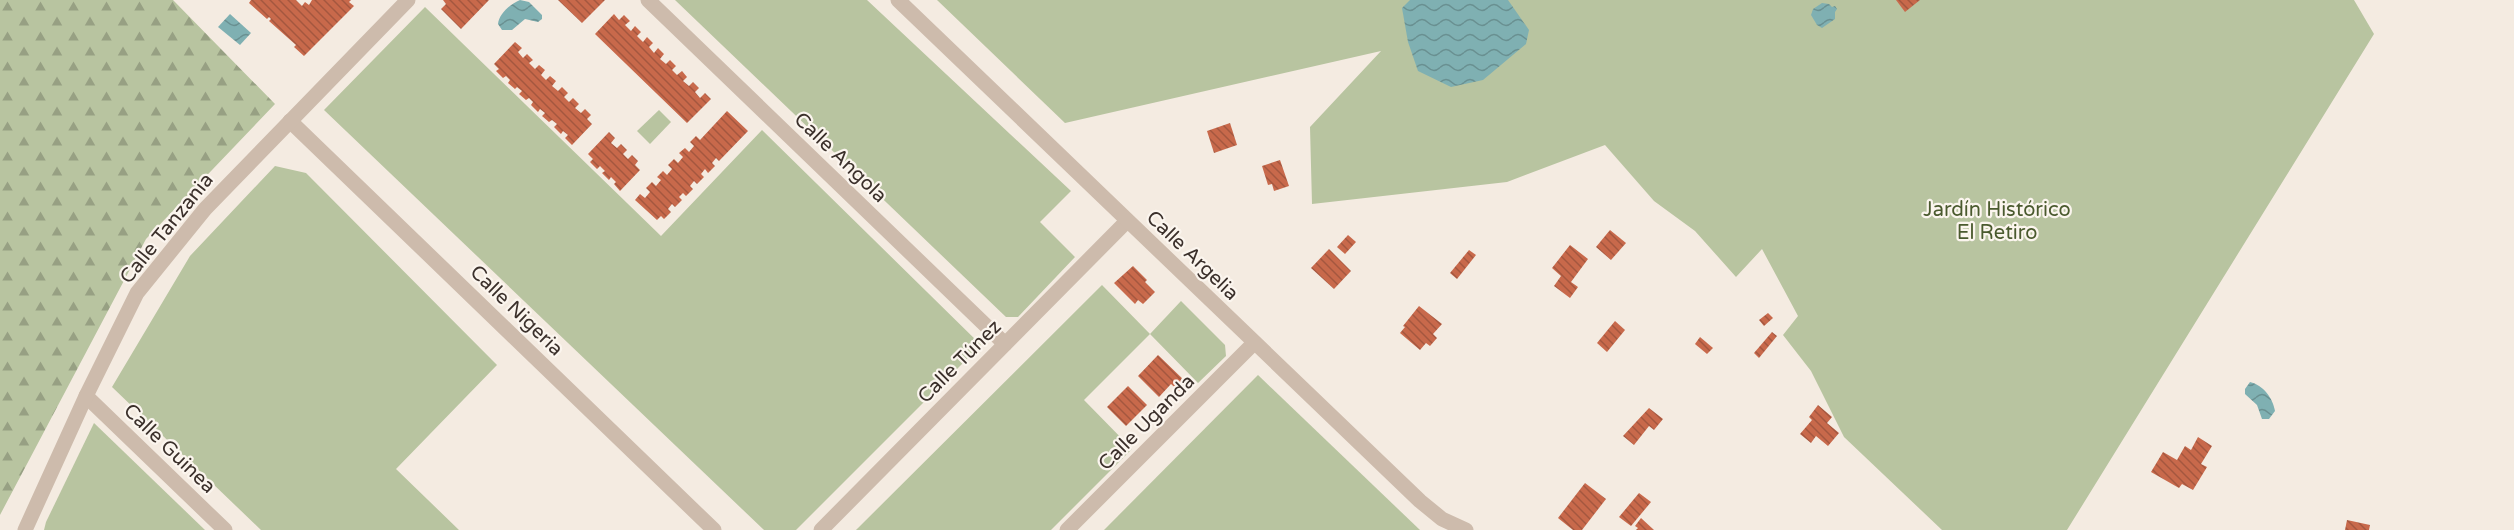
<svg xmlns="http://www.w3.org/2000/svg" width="2514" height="530" viewBox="0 0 2514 530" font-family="'Varela Round',sans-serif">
<defs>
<pattern id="forest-firs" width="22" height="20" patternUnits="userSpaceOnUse" patternTransform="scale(1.5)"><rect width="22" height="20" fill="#b8c4a0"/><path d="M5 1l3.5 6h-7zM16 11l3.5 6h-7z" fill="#97a083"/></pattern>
<pattern id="water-waves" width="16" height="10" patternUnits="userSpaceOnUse" patternTransform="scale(1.5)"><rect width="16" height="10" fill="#7fb0b2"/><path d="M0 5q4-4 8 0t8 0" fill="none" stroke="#699091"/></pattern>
<pattern id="building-back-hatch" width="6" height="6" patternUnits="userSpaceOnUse" patternTransform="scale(1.5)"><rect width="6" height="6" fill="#c8694b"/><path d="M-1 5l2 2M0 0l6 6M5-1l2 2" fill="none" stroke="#a4573f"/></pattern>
</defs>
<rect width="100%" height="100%" fill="#f4ebe1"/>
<g fill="#b8c4a0">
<polygon points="675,0 867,0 1071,191 1040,222 1075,257 1018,317 1006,317"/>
<polygon points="937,0 2354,0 2374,34 2067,530 1942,530 1844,437 1811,371 1783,335 1798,316 1762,249 1736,277 1695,231 1654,201 1605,145 1507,182 1312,204 1310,127 1381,51 1065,123"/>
<polygon points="425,7 661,236 762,130 981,345 796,530 764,530 324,110"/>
<polygon points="659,110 671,122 650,144 637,131"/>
<polygon points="275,166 306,173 497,365 396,469 459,530 261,530 112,387 190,256"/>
<polygon points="1102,285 1150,334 1181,301 1225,345 1226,356 1198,383 1150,334 1084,400 1132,449 1051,530 856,530"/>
<polygon points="1258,375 1420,530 1104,530"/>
<polygon points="94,423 205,530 44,530 46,522"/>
</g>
<polygon fill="url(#forest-firs)" points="0,0 173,0 275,104 146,239 0,515"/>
<g fill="url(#water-waves)">
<path d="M520 0 529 2 542 15V19L538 22 525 19 512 30H502L498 24C499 14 510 4 520 0Z"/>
<polygon points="1410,0 1508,0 1529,30 1526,44 1483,80 1451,87 1418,71 1408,42 1402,8"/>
<polygon points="1822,3 1829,4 1832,7 1835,6 1837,9 1835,12 1835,19 1822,28 1817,25 1811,15 1813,9"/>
<polygon points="230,14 251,33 240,45 218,27"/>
<path d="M2250 382C2263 385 2273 398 2275 411L2269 419H2262L2257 405 2245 394V389Z"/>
</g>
<g fill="url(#building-back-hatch)">
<polygon points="251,0 296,0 302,6 305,2 309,5 312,0 351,0 349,2 354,6 304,56 294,47 296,45 269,21 271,19 269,17 267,19 249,3"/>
<polygon points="443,0 489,0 461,29 441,9 446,4"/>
<polygon points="558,0 605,0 582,23"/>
<polygon points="1896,0 1920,0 1905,12"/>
<polygon points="614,14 619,20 624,15 630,21 625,25 631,31 635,26 641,32 637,36 643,42 647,37 653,43 649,47 654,53 658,48 664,54 660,59 666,64 670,60 676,66 672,70 677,75 682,71 687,77 683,81 689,86 693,82 699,88 695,92 700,98 705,93 711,99 687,123 595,34"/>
<polygon points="515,42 522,48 518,52 523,58 527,54 533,60 529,63 535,69 539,65 545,70 541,75 546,80 550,76 556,81 552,86 558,91 562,87 568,93 564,97 569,102 573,98 579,104 575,108 581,113 585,109 591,115 587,119 592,124 572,145 565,138 568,135 563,131 561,134 554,127 557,124 552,120 549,122 542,116 545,113 540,109 538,112 531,105 533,102 529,98 526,100 519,94 522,91 517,87 515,89 508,83 510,80 506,76 503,78 496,71 499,69 494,64"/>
<polygon points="727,111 748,131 719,161 716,158 712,163 715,166 708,173 705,169 701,174 704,177 697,184 694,181 690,186 693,189 686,196 683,193 679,197 682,200 675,207 672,204 668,209 671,212 664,219 661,216 657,220 635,200 640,194 645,198 650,192 646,188 652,182 656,186 661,180 657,177 663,171 667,175 672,169 668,165 674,159 678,163 683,157 679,153 685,148 689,152 694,146 690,142 696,136 700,140"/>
<polygon points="1230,123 1237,145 1214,153 1207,131"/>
<polygon points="609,132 615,138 611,143 617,148 621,144 627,150 623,154 628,159 632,155 638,161 635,165 640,170 620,191 614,184 616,182 611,177 609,180 602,173 605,171 600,166 597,169 590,162 593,159 588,154"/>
<polygon points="1280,160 1289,186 1274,191 1272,184 1268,185 1262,166"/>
<polygon points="1610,230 1626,243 1611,260 1596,247"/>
<polygon points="1348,235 1356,242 1345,254 1337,247"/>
<polygon points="1570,245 1588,259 1571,282 1578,287 1570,298 1554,286 1561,276 1552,268"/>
<polygon points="1329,249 1351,271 1334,289 1311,268"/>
<polygon points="1469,250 1476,255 1457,279 1450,273"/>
<polygon points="1133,266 1147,280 1145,282 1155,292 1143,304 1138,300 1135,304 1114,283"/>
<polygon points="1419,306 1442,324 1433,334 1437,338 1430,346 1426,343 1420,350 1400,333 1405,327 1403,326"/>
<polygon points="1768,313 1773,318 1764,326 1759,320"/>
<polygon points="1615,321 1625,330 1607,352 1597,343"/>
<polygon points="1772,332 1777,336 1759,358 1754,353"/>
<polygon points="1700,337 1713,348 1707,354 1695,344"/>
<polygon points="1158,355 1187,383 1179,391 1171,384 1159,397 1138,376"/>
<polygon points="1128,386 1147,405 1126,426 1107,407"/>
<polygon points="1818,405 1832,417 1827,423 1839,433 1828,446 1816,436 1811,443 1800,434 1812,420 1809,417"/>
<polygon points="1649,408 1663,419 1654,430 1649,426 1634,445 1623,436"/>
<polygon points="2198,437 2212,446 2201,464 2207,467 2193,490 2182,484 2179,488 2151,472 2163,452 2177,460 2185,446 2191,450"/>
<polygon points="1585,483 1606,499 1582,530 1573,530 1558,518"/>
<polygon points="1639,493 1651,502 1631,526 1619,517"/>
<polygon points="1641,518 1654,530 1636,530 1638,528 1635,526"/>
<polygon points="2347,520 2370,525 2369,530 2345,530"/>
</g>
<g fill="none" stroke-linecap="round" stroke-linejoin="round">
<g stroke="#cdbbac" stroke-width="15">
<polyline points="648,0 1005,344"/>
<polyline points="290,121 714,530"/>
<polyline points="86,396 225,530"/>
<polyline points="25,530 86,396 137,293 205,209 408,0"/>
<polyline points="821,530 1127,221"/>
<polyline points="1067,530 1254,343"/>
</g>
<polyline stroke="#cdbbac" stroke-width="15" points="898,0 1420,501 1442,519 1466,530"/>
</g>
<g text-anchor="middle" stroke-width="4.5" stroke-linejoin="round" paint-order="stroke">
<g font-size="20" fill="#3b302b" stroke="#fbf5ee">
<text transform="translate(841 157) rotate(44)" y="7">Calle Angola</text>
<text transform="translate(166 228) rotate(-51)" y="7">Calle Tanzania</text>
<text transform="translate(1193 255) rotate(44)" y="7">Calle Argelia</text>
<text transform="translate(517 310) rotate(44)" y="7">Calle Nigeria</text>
<text transform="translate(959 361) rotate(-45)" y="7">Calle Túnez</text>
<text transform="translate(1146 422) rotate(-45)" y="7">Calle Uganda</text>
<text transform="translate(170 448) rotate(44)" y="7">Calle Guinea</text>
</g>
<g font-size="20" fill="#4a5a2e" stroke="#fbf5ee">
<text x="1997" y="216">Jardín Histórico<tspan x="1997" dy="23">El Retiro</tspan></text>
</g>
</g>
</svg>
